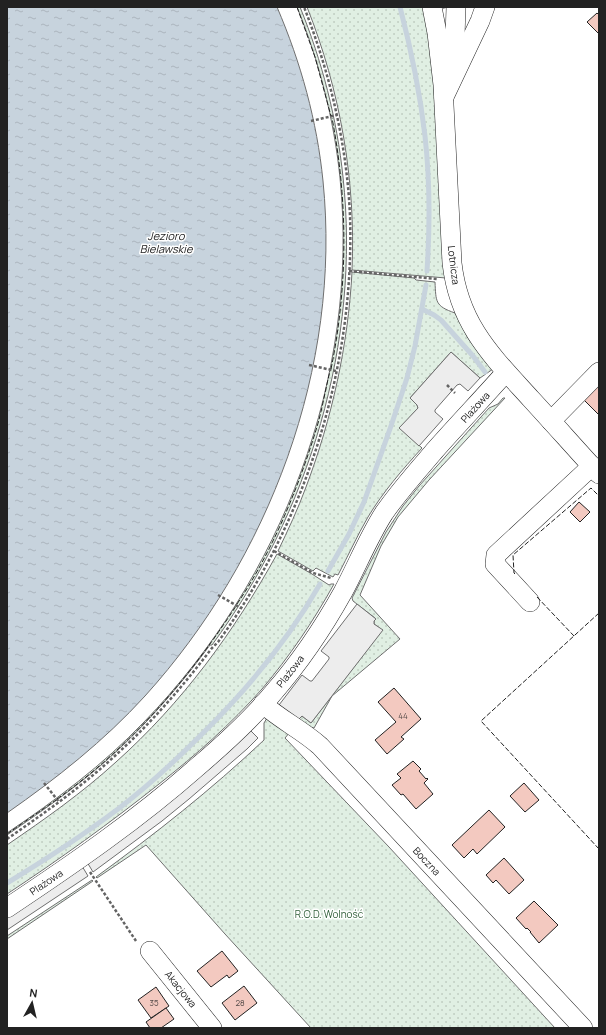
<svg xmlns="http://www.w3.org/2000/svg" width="606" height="1035" viewBox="0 0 606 1035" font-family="Manrope,sans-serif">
<defs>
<pattern id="grass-dots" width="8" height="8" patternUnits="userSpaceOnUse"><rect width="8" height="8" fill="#e0efe3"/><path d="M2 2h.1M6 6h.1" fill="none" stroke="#c0cdc2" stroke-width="1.8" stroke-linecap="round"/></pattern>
<pattern id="water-ripples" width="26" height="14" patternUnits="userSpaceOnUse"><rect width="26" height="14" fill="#c7d3dd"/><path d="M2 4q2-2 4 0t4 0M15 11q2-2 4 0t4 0" fill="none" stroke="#abb5bd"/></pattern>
</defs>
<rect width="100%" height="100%" fill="#fff"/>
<g fill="url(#grass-dots)" stroke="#6f6f6f">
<path d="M297 7H300C322 61 337 119 343 177 361 342 309 513 212 645H210C182 683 152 718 118 750 84 782 45 809 7 835V833C56 800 103 765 144 722 282 580 360 376 340 178 334 119 319 61 297 7Z"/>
<path d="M307 7H425L431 41 446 278 352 270C356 180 340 90 307 7Z"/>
<path d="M352 272 414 278 416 280 435 282C436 302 435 306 455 313L468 338 493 369 480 378 451 352 410 398 417 405 418 408 400 428 422 448C402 470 383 492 368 517 357 536 348 556 338 575L335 574 333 577 316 568 313 571 278 551C288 530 298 509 306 487 332 418 348 346 352 272Z"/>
<polygon points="503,398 505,398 429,480 398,517 381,546 360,595 400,639 332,696 314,728 306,726 298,720 302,716 311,723 382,630 374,624 374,621 375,618 353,601 352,598 386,532 403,506 419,486 489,408 498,404"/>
<path d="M277 554 312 574 329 585 331 584H334C313 622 289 657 262 689 231 724 196 755 159 784 110 823 60 859 7 894V845C45 819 82 793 116 762 182 703 234 632 277 554Z"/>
<path d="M267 718 290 732 285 738 389 847 555 1028H311L225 934 146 845 97 878 96 877C155 834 211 790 264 740V723Z"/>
<polygon points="92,880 93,881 7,939 7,936"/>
</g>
<g fill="#ededed" stroke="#6f6f6f">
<polygon points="451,352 480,378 468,391 460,384 457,385 435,410 435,412 443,419 419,446 399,428 418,408 417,405 410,398"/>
<polygon points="357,604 376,619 374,621 374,624 383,630 311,723 302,716 298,720 279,705 302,675 310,681 312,681 329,659 329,657 321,651"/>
<polygon points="249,729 258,738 247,749 189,799 162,821 93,872 87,862"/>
<polygon points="82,866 88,876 7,930 7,915"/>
</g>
<path fill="url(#water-ripples)" stroke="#6f6f6f" d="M7 7H277C301 63 317 121 323 181 342 367 269 559 145 696 104 741 57 778 7 813Z"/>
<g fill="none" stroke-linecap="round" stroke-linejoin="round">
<g stroke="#c7d3dd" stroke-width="5">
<path d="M400 7C411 49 420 93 425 136 430 181 430 226 427 271"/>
<polyline points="422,309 434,315 441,320 473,356 485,372"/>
<polyline points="328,571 349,534 364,502 391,426 407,378 415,346 426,285"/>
<path d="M7 883C45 860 82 836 118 809 147 787 174 762 200 736 247 690 287 642 320 584"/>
</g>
</g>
<g fill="#f3c9c0" stroke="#222">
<polygon points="597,13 599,15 599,34 587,22"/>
<polygon points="599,384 599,415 584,400"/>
<polygon points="579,502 590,512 580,522 570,512"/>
<polygon points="394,688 421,719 401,737 404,739 387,754 375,740 396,722 378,702"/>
<polygon points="413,761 421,769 419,771 426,779 427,778 428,779 424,783 433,794 416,809 403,794 401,795 392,785 401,778 397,774"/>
<polygon points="524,783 539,800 525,812 510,796"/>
<polygon points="489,810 505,827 477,854 473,849 464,858 452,845"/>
<polygon points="504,858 524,880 509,894 496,880 493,883 486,875"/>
<polygon points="534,901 558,925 539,943 530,932 531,932 527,928 526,929 516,918"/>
<polygon points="222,951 238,971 229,978 227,975 211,987 197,971"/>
<polygon points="244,986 257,1003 235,1020 222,1003"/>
<polygon points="156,987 169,1006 151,1018 138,1000"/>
<polygon points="166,1008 174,1019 161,1028 150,1028 146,1022"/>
</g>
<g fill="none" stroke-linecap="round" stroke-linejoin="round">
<defs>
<g id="minor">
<path d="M432 7 437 33 443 85 452 263C459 325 492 356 531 399 554 424 576 449 599 474"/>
<polyline points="454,68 456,7"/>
<polyline points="444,97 480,21 485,7"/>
<polyline points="551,421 599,372"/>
<polyline points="530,602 495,564 496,555 592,466"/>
<path d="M263 704C281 720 302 730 320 746L583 1028"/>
<path d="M7 908C73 864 137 820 196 768 223 745 250 721 273 693 300 662 323 628 343 592 357 566 368 538 384 513 400 490 418 470 436 449 459 423 483 398 506 372"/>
<polyline points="150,951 212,1028"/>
</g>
</defs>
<use href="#minor" stroke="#222" stroke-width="20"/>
<g stroke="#646464" stroke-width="2.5" stroke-dasharray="3 2" stroke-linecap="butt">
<polyline points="311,121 337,115"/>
<polyline points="349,271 437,279"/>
<polyline points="309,365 336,371"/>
<polyline points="447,385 455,393"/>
<polyline points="274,551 313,573 331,578"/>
<polyline points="218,595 241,608"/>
<polyline points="44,783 59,802"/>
<path d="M7 839C46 812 84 785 118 753 153 721 183 686 212 648L218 642C306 521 355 367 350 216 347 145 330 73 304 7"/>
<polyline points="90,872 136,941"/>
</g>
<use href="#minor" stroke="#fff" stroke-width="19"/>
<g stroke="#222" stroke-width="1" stroke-dasharray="5 2" stroke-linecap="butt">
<polyline points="297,7 315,57 331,116"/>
<polyline points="443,7 443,8 450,7"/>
<path d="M331 369C348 286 348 201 332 118"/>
<polyline points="515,574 514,573 513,555 591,488 599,496"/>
<polyline points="537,597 574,636"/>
<path d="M237 604C271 554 298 489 316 430 322 411 325 391 330 371"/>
<polyline points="599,613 481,721 599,849"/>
<path d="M57 799C129 748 188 680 236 606"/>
<polyline points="7,834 56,800"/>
</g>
</g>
<g text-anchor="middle" stroke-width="3" stroke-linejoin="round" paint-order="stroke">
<g font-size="8" fill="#564c4a">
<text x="403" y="719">44</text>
<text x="154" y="1006">35</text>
<text x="240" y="1006">28</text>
</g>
<g font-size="10" fill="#222" stroke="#fff">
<text transform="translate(454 265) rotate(83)" y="4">Lotnicza</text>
<text transform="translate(475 407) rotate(-48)" y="4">Plażowa</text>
<text transform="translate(290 671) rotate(-52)" y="4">Plażowa</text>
<text transform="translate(427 861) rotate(47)" y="4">Boczna</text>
<text transform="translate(46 882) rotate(-34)" y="4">Plażowa</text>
<text transform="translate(181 989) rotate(51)" y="4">Akacjowa</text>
</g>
<g font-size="10" fill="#2f5e38" stroke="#fff">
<text x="329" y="918">R.O.D. Wolność</text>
</g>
<g font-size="11" font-style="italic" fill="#222" stroke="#fff">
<text x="166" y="240">Jezioro<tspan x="166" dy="13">Bielawskie</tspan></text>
</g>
</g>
<rect width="606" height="1035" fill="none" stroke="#222222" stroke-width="16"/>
<g transform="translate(32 1003) rotate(8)" stroke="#ffffff" stroke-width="3" paint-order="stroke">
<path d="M0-3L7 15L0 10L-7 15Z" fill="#222222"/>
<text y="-6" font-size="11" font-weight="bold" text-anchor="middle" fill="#222222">N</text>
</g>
</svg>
